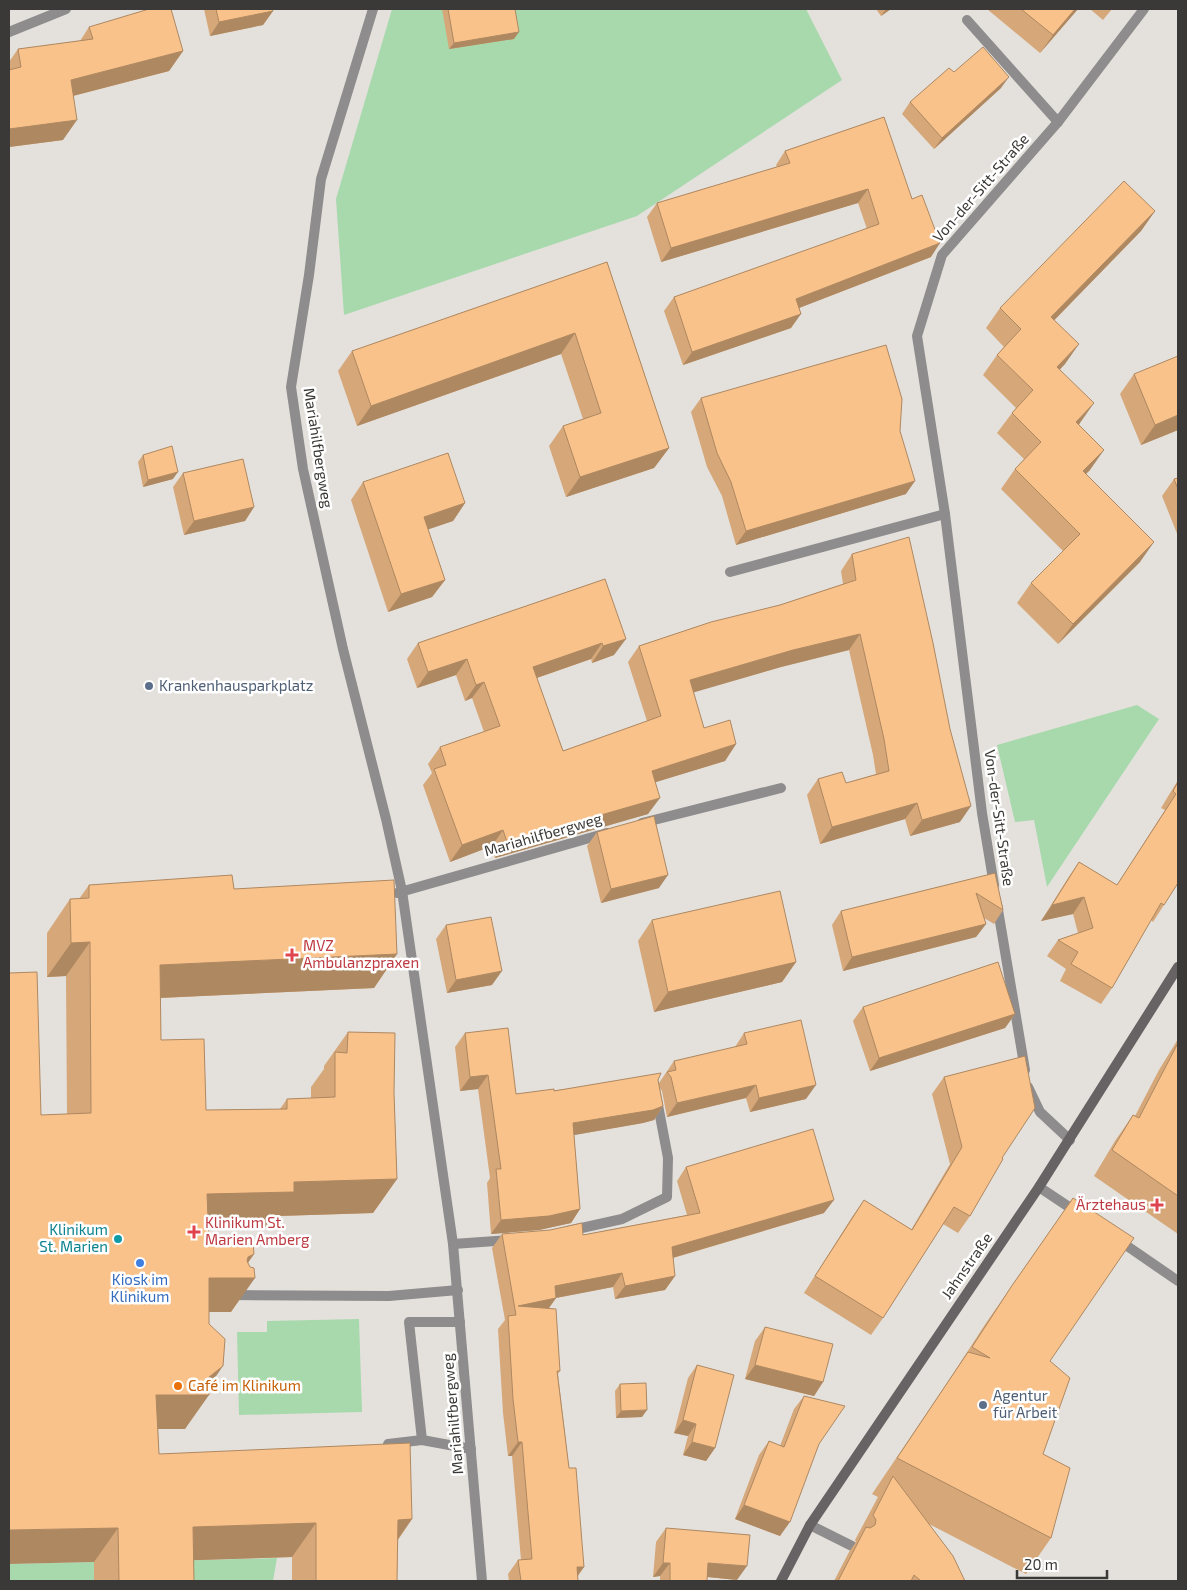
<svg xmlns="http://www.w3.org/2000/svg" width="1187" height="1590" viewBox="0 0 1187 1590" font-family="'Exo 2',sans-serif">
<rect width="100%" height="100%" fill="#e4e1dd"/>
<g fill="#a8d9ac">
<polygon points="392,9 806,9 842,80 637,216 344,315 336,199"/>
<polygon points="1137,705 1159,719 1047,887 1034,820 1015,822 997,745"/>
<polygon points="359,1319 362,1412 239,1415 237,1332 267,1332 267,1321"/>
<polygon points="277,1558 273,1581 169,1581 169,1561"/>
<polygon points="94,1562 94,1581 9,1581 9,1564"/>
</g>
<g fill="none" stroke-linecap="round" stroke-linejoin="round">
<g stroke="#8e8c8c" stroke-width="10">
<polyline points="230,1295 389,1296 458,1290"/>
<polyline points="422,1440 409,1322 460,1322"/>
<polyline points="388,1444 422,1440 471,1449"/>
<polyline points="810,1525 852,1546"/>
</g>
<g stroke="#8e8c8c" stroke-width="10">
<polyline points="373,9 321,179 309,275 291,387 303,469 343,649 386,819 402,891 453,1244 482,1581"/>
<polyline points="967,20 1058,122"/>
<polyline points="9,32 66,9"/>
<polyline points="730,572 945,514"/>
<polyline points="642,823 781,788"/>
<polyline points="994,885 982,813 945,514 917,336 942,255 1058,122 1144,9"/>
<polyline points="397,893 607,833"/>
<polyline points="997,904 1025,1070"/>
<polyline points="1028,1087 1040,1112 1070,1140"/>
<polyline points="1039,1187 1078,1213"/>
<polyline points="568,1231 622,1219 667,1197 668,1158 657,1100"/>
<polyline points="1117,1239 1178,1281"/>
<polyline points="453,1244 510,1240"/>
</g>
<polyline stroke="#676364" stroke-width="10" points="781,1581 810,1525 1039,1187 1178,967"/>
</g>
<g fill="#d6a778">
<polygon points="204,9 272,9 273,11 263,25 210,36"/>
<polygon points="442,9 515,9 514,39 449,49"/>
<polygon points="876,9 891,9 881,16"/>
<polygon points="987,9 1078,9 1040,53"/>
<polygon points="1090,9 1112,9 1103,20"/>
<polygon points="89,27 183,51 169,71 73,96 63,140 9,147 9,62 18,49 80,41"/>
<polygon points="954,72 1001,88 934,149 902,114 910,102"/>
<polygon points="884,117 931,257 799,308 791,328 683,365 664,311 674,297 867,229 858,203 661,262 647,217 657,203 777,167 776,165 785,151"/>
<polygon points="1155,211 1141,231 1054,320 1065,364 1060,369 1080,423 1079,425 1090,470 1086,474 1140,562 1058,644 1017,603 1031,583 1063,551 1001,489 1015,469 1024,459 997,433 1012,413 1016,408 983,375 997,355 1004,347 986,328 1000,308"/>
<polygon points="607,262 669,448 654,468 566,497 549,446 563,426 583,419 561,354 357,426 338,371 352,351"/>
<polygon points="1134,374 1178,430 1141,445 1120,394"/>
<polygon points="701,398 906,494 736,545 722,496 707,467 691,412"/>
<polygon points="143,455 173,479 143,487 138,462"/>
<polygon points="183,473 254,507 245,521 184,535 173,487"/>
<polygon points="1178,478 1178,536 1162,496 1174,479"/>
<polygon points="363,482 465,503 453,521 428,529 445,580 432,597 388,612 351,500"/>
<polygon points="852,554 960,822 910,836 905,819 820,844 807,795 818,779 846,783 876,774 873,755 849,650 781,667 693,692 704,728 736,744 725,761 655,782 648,814 495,858 492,846 450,862 423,785 432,773 428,764 440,747 484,732 472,698 465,701 456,675 417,688 407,659 418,643 605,579 614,655 592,663 591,659 537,678 563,751 647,721 628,662 639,646 780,605 843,584 841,571"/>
<polygon points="1178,780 1178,883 1153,922 1151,920 1112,988 1101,1004 1060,981 1066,969 1047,956 1058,940 1078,933 1073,914 1041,921 1068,878 1079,862 1117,885 1165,810 1161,808"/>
<polygon points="597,832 659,888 601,903 587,846"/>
<polygon points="995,873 1003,910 994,924 984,918 986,924 976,937 843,971 832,925 841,911"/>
<polygon points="89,885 234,889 397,954 374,988 160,998 161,1040 206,1110 280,1109 287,1099 311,1098 311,1087 324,1069 324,1066 348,1032 394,1093 397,1179 373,1213 278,1216 270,1227 208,1228 209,1242 254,1254 248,1263 231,1312 209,1312 209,1386 185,1429 158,1429 159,1454 412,1519 398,1540 397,1581 292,1581 292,1557 193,1560 194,1581 94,1581 94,1562 67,1114 66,976 47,977 47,933 70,899 79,899"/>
<polygon points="652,920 796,962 782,982 654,1012 638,941"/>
<polygon points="446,925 492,985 447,993 436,939"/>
<polygon points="863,1007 1015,1014 1005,1028 870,1071 853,1021"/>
<polygon points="465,1033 516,1094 658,1080 659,1083 674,1061 735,1047 744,1033 806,1099 750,1112 746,1098 667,1117 662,1091 660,1088 663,1106 654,1120 643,1123 574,1135 580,1209 571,1223 539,1230 491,1234 487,1183 490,1178 478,1089 460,1091 455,1047"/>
<polygon points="1178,1039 1178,1234 1094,1176 1115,1141 1133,1115 1135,1116 1159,1070"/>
<polygon points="944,1077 1002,1158 970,1216 958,1233 943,1224 883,1318 871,1335 804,1293 852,1217 864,1200 911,1230 950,1164 932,1094"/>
<polygon points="686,1167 824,1213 673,1258 675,1276 665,1290 615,1299 613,1287 556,1298 549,1308 560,1371 558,1374 569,1468 584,1567 578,1576 578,1581 509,1581 508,1574 518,1560 521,1560 512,1456 508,1456 503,1413 498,1329 505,1320 492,1248 502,1234 583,1235 687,1215 677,1181"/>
<polygon points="1073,1198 1050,1361 1043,1454 1051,1538 1026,1574 929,1524 965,1581 834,1581 849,1552 856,1542 855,1540 878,1497 872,1494 947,1383 986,1323"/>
<polygon points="765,1327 823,1382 814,1396 745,1379 755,1341"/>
<polygon points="697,1365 715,1448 706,1461 683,1455 688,1436 674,1433 688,1378"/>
<polygon points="620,1384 642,1417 616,1418 615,1391"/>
<polygon points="804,1396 819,1444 780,1536 735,1519 759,1455 769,1441 780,1446 794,1409"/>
<polygon points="666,1528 737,1580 707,1577 707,1581 660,1581 660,1576 653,1577 656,1542"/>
</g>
<g fill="#ae8861">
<polygon points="886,9 891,9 881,16"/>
<polygon points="1075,9 1078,9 1040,53 1053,35"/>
<polygon points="273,11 263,25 210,36 219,22"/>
<polygon points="519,32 514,39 449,49 454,43"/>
<polygon points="183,51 169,71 57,100 71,80"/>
<polygon points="1009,77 1001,88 934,149 942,138"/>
<polygon points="77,120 63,140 9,147 9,129"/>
<polygon points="868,189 858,203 661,262 671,248"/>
<polygon points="1155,211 1141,231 1037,338 1051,317"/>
<polygon points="940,243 931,257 786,313 796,299"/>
<polygon points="801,314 791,328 683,365 692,352"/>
<polygon points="575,333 561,354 357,426 371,406"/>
<polygon points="1079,344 1065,364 1043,387 1057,367"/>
<polygon points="1094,403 1080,423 1062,442 1076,422"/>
<polygon points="1178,415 1178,430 1141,445 1155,425"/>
<polygon points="669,448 654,468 566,497 580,477"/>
<polygon points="1104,450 1090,470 1068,491 1083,471"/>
<polygon points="178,472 173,479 143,487 148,480"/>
<polygon points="915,481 906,494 736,545 746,531"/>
<polygon points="465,503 453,521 412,535 424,517"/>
<polygon points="254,507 245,521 184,535 194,521"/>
<polygon points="1154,542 1140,562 1058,644 1073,624"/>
<polygon points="445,580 432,597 388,612 401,594"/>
<polygon points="860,634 849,650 781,667 678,697 690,680 793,650"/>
<polygon points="626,639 614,655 592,663 603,646"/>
<polygon points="602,643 591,659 522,683 533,667"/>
<polygon points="467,659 456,675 417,688 428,672"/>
<polygon points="484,682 472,698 465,701 476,685"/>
<polygon points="736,744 725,761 640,787 652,771"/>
<polygon points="660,798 648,814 495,858 507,842"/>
<polygon points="917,803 905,819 820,844 832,827"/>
<polygon points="971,806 960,822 910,836 922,820"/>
<polygon points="503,830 492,846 450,862 462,845"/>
<polygon points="668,875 659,888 601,903 611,889"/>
<polygon points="1084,897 1073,914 1041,921 1052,905"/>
<polygon points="986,924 976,937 843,971 852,957"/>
<polygon points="90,942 66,976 47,977 71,943"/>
<polygon points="397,954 374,988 136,999 160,965"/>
<polygon points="796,962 782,982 654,1012 668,992"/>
<polygon points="502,971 492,985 447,993 456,980"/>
<polygon points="1015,1014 1005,1028 870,1071 879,1058"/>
<polygon points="488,1075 478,1089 460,1091 470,1077"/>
<polygon points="756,1085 746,1098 667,1117 677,1103"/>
<polygon points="816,1085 806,1099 750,1112 759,1098"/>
<polygon points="663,1106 654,1120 643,1123 563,1137 573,1123"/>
<polygon points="397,1179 373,1213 278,1216 270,1227 183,1228 207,1194 294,1182"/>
<polygon points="834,1200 824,1213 662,1261 672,1247"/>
<polygon points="580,1209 571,1223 539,1230 491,1234 501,1220"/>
<polygon points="254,1254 237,1278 255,1278 231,1312 185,1312 209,1278"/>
<polygon points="622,1273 613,1287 545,1300 555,1286"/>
<polygon points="675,1276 665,1290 615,1299 625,1286"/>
<polygon points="556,1298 546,1312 516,1315 518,1306"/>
<polygon points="755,1365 823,1382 814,1396 745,1379"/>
<polygon points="223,1366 203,1395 209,1395 185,1429 133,1429 156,1395 209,1377"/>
<polygon points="647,1410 642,1417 616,1418 621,1411"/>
<polygon points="683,1420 696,1424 688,1436 674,1433"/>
<polygon points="518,1442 522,1442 512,1456 508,1456"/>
<polygon points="692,1442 715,1448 706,1461 683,1455"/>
<polygon points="744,1505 790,1522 780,1536 735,1519"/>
<polygon points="412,1519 388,1553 398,1520"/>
<polygon points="316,1523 292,1557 169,1561 193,1527"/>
<polygon points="118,1528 94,1562 9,1564 9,1530"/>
<polygon points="663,1563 670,1563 660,1576 653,1577"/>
<polygon points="708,1563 747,1566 737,1580 698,1576"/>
<polygon points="577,1567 584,1567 574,1580"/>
</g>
<g fill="#f9c28b" stroke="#ae8861">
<polygon points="149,9 171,9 183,51 71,80 77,120 9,129 9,70 21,67 18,49 93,39 89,27"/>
<polygon points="216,9 272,9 273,11 219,22"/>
<polygon points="448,9 515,9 519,32 454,43"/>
<polygon points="1021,9 1075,9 1053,35"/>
<polygon points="983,47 1009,77 942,138 910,102 949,68 954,72"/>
<polygon points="884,117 912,199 922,195 940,243 796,299 801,314 692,352 674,297 879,224 868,189 671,248 657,203 790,163 785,151"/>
<polygon points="1124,181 1155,211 1051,317 1079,344 1057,367 1094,403 1076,422 1104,450 1083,471 1154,542 1073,624 1031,583 1080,534 1015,469 1041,442 1012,413 1033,390 997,355 1021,329 1000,308"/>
<polygon points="607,262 669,448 580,477 563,426 601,413 575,333 371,406 352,351"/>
<polygon points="886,345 902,399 900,431 915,481 746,531 731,482 717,453 701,398"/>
<polygon points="1178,356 1178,415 1155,425 1134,374"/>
<polygon points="172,446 178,472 148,480 143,455"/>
<polygon points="448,453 465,503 424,517 445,580 401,594 363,482"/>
<polygon points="243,459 254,507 194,521 183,473"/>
<polygon points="1178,478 1178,489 1174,479"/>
<polygon points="909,537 933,643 950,729 971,806 922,820 917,803 832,827 818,779 842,772 846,783 889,771 884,739 860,634 793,650 690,680 704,728 730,720 736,744 652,771 660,798 507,842 503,830 462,845 434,769 446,765 440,747 500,726 484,682 476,685 467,659 428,672 418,643 605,579 626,639 603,646 602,643 533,667 563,751 661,716 639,646 711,622 780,605 856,580 852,554"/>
<polygon points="1178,782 1178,883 1164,905 1161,903 1112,988 1071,964 1078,952 1058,940 1093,928 1084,897 1052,905 1079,862 1117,885 1176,794 1173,791"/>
<polygon points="654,816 668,875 611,889 597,832"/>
<polygon points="995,873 1003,910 976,893 986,924 852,957 841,911"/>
<polygon points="232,875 234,889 394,880 397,954 160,965 161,1040 204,1039 206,1110 287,1109 287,1099 335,1097 335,1052 347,1053 348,1032 395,1033 394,1093 397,1179 294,1182 294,1192 207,1194 209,1242 253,1242 254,1254 248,1257 247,1261 250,1267 254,1268 255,1278 209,1278 209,1324 225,1339 223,1366 209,1377 209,1395 156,1395 159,1454 410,1443 412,1519 398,1520 397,1581 316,1581 316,1523 193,1527 194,1581 119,1581 118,1528 9,1530 9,973 37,972 41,1115 91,1113 90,942 71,943 70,899 89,898 89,885"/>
<polygon points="780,891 796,962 668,992 652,920"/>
<polygon points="491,917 502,971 456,980 446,925"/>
<polygon points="998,962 1015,1014 879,1058 863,1007"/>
<polygon points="801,1020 816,1085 759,1098 756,1085 677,1103 671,1077 667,1072 676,1070 674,1061 747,1044 744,1033"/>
<polygon points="508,1028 516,1094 554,1089 554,1091 661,1073 658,1080 663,1106 653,1110 573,1123 580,1209 549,1216 501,1220 496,1169 501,1169 488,1075 470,1077 465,1033"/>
<polygon points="1178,1043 1178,1196 1112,1150 1133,1115 1139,1118"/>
<polygon points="1025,1056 1035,1108 1002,1158 1003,1159 970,1216 954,1207 883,1318 815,1276 864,1200 912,1230 962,1147 944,1077"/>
<polygon points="813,1129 834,1200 672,1247 675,1276 625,1286 622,1273 555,1286 556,1298 518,1306 556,1309 560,1371 557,1371 569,1468 576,1468 584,1567 577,1567 578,1581 521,1581 518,1560 532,1559 522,1442 518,1442 513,1399 508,1316 516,1315 502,1234 550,1230 582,1223 583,1235 700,1213 686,1167"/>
<polygon points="1073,1198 1134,1238 1050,1361 1070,1378 1043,1454 1070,1468 1051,1538 897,1458 968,1352 990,1358 972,1347 1011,1287"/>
<polygon points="765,1327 833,1344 823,1382 755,1365"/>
<polygon points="697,1365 734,1375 715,1448 692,1442 696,1424 683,1420"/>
<polygon points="646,1383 647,1410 621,1411 620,1384"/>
<polygon points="804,1396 845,1406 819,1444 790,1522 744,1505 769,1441 784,1447"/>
<polygon points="893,1476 953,1556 965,1581 921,1581 914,1575 911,1581 838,1581 866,1527 870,1528 875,1525 876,1520 873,1515"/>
<polygon points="666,1528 750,1535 747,1566 708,1563 707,1581 670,1581 670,1563 663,1563"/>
</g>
<g fill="#5c6f8a" stroke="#fff" stroke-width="2">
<circle cx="149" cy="686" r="5"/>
<circle cx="983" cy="1405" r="5"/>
</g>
<g fill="#e0444e" stroke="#fff" stroke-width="2">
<path d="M289.5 947.5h5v5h5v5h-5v5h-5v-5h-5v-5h5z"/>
<path d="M1154.5 1197.5h5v5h5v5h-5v5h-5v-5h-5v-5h5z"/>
<path d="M191.5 1224.5h5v5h5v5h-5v5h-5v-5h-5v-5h5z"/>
</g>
<circle fill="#0f9aa8" stroke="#fff" stroke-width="2" cx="118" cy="1239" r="5"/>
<circle fill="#3f7fe0" stroke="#fff" stroke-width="2" cx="140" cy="1263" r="5"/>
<circle fill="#e8710a" stroke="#fff" stroke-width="2" cx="178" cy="1386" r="5"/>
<g text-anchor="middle" stroke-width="5" stroke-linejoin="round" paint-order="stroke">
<g font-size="15" fill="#3a3937" stroke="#fff">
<text transform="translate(981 188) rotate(-49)" y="5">Von-der-Sitt-Straße</text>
<text transform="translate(318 448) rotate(81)" y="5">Mariahilfbergweg</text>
<text transform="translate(999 818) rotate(82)" y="5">Von-der-Sitt-Straße</text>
<text transform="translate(543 835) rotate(-16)" y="5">Mariahilfbergweg</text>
<text transform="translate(967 1266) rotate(-55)" y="5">Jahnstraße</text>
<text transform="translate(453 1414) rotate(-95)" y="5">Mariahilfbergweg</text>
</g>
<g font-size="15" fill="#4e5e75" stroke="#fff" text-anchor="start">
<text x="159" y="691">Krankenhausparkplatz</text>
<text x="993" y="1401">Agentur<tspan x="993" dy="17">für Arbeit</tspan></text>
</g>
<g font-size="15" fill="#be3a42" stroke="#fff" text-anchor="start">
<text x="303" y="951">MVZ<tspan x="303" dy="17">Ambulanzpraxen</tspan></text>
<text x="1146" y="1210" text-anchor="end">Ärztehaus</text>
<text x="205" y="1228">Klinikum St.<tspan x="205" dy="17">Marien Amberg</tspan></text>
</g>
<g font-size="15" fill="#0d838f" stroke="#fff" text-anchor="end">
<text x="108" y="1235">Klinikum<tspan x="108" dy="17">St. Marien</tspan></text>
</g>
<g font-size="15" fill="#366cbe" stroke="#fff">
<text x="140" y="1285">Kiosk im<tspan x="140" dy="17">Klinikum</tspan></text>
</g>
<g font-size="15" fill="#c56008" stroke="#fff" text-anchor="start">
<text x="188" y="1391">Café im Klinikum</text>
</g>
</g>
<rect width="1187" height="1590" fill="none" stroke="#3a3937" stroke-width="20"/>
<path d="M1017 1570v8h90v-8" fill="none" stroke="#3a3937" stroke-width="2.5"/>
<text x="1024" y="1570" font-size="15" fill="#3a3937" stroke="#ffffff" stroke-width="4" paint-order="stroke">20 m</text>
</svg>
